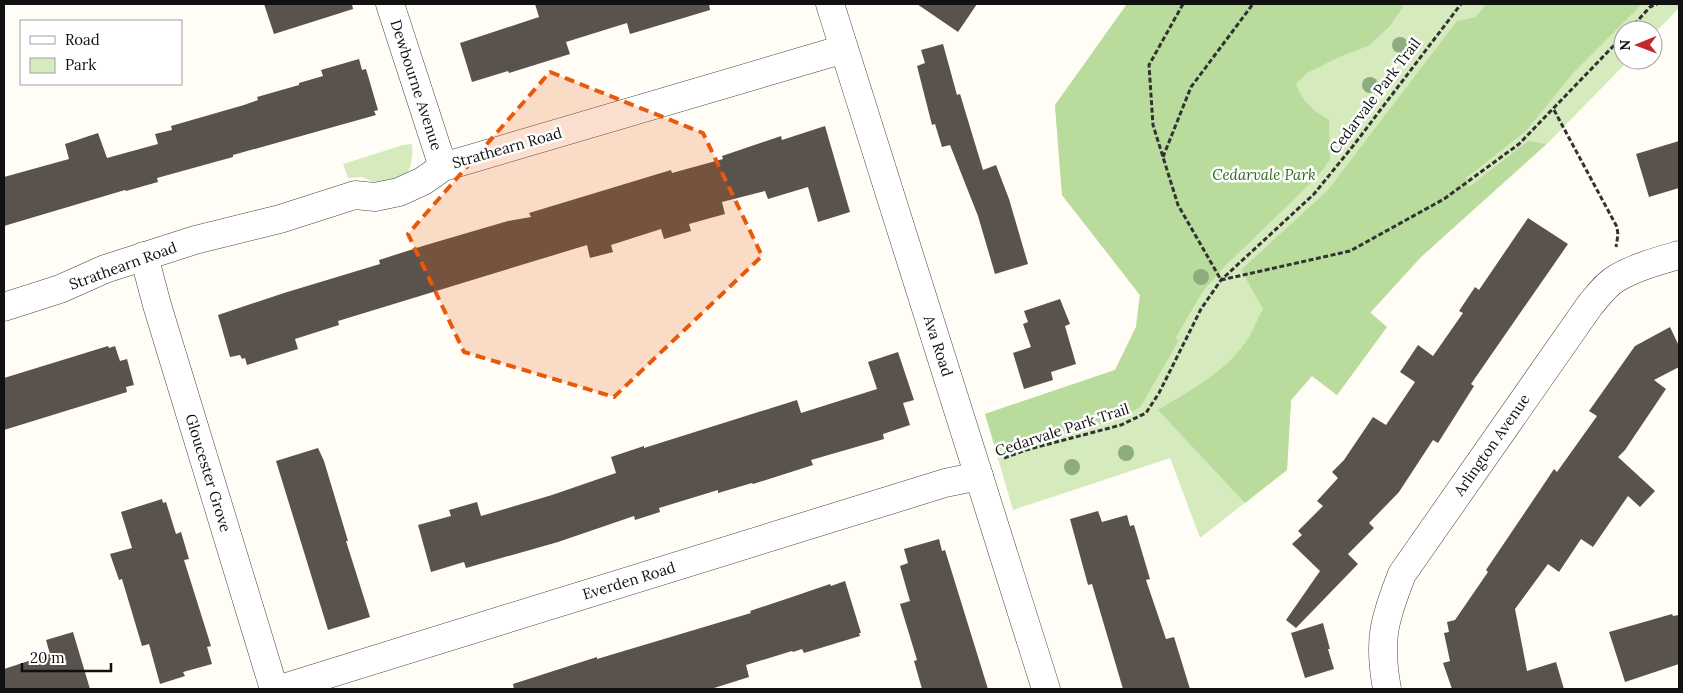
<svg xmlns="http://www.w3.org/2000/svg" width="1683" height="693" viewBox="0 0 1683 693" font-family="Lora,serif">
<rect width="100%" height="100%" fill="#fffdf5"/>
<g fill="#d5ebbd">
<polygon points="1127,4 1679,4 1679,8 1653,35 1653,30 1623,30 1623,60 1629,60 1546,145 1421,257 1370,312 1387,327 1337,395 1312,376 1291,400 1287,470 1200,538 1170,458 1013,510 985,414 1115,370 1136,327 1140,295 1062,195 1055,105"/>
<path d="M412 144C413 155 412 164 407 174L380 185 362 177 348 178 343 164 403 145Z"/>
</g>
<g fill="#b9dc9c">
<path d="M1127 4H1405L1389 27 1368 46 1339 57 1307 73 1296 84C1302 101 1313 111 1329 120L1330 160 1317 177 1226 265 1203 291 1175 339 1179 340 1141 406 1123 418 996 450 985 414 1115 370 1136 327 1140 295 1062 195 1055 105Z"/>
<path d="M1486 4H1642L1574 72 1526 131 1466 178 1469 187 1528 141 1546 144 1421 257 1370 313 1387 327 1337 395 1312 376 1291 400 1287 470 1245 503 1158 410C1191 390 1228 371 1249 337 1254 328 1258 318 1263 309L1241 270 1328 190 1457 21 1476 17Z"/>
</g>
<g fill="#5a524d">
<polygon points="264,4 352,4 353,9 274,34"/>
<polygon points="535,4 709,4 710,10 630,34 627,23 566,42 570,54 509,73 508,71 472,82 460,43 539,17"/>
<polygon points="917,4 977,4 958,32"/>
<polygon points="943,44 957,95 960,94 983,170 996,165 1009,199 1028,264 995,274 978,216 950,145 942,147 935,124 932,125 917,66 925,63 921,50"/>
<polygon points="359,59 362,70 366,69 378,110 374,111 376,115 233,155 233,157 157,178 158,182 126,191 125,190 4,226 4,177 69,159 65,144 98,133 107,158 158,144 155,134 172,130 171,126 244,105 258,100 257,97 299,85 299,83 323,76 321,70"/>
<polygon points="825,126 850,212 818,222 808,187 768,199 765,191 722,202 725,214 689,224 691,231 664,239 661,229 611,245 613,252 590,258 587,245 338,321 339,325 295,339 298,349 247,365 245,358 242,359 240,355 230,357 218,315 284,293 380,264 379,260 426,245 508,221 531,217 529,213 671,170 672,173 723,159 722,156 781,136 782,140"/>
<polygon points="1679,141 1679,188 1649,197 1636,154"/>
<polygon points="1528,218 1568,244 1471,384 1474,386 1438,443 1433,440 1399,492 1369,523 1374,528 1348,554 1358,564 1296,628 1286,620 1320,571 1292,544 1302,535 1298,531 1323,506 1317,501 1338,478 1332,472 1344,460 1373,417 1386,425 1415,382 1400,372 1418,345 1433,356 1463,313 1459,311 1475,287 1479,290"/>
<polygon points="1060,299 1070,324 1065,326 1076,364 1051,372 1053,380 1024,389 1013,353 1031,347 1023,324 1028,322 1024,311"/>
<polygon points="1670,327 1679,346 1679,367 1654,380 1666,389 1625,450 1618,457 1655,491 1640,507 1628,496 1593,547 1581,539 1559,572 1548,564 1515,609 1527,671 1556,662 1564,689 1452,689 1443,663 1450,661 1444,633 1449,632 1447,622 1455,620 1488,572 1486,570 1540,490 1554,469 1557,472 1597,416 1589,411 1635,346"/>
<polygon points="108,346 109,348 115,346 120,361 127,359 134,385 126,387 127,392 4,430 4,378"/>
<polygon points="898,352 914,400 903,403 910,425 883,434 884,439 811,460 813,465 753,484 752,483 718,493 718,490 659,508 660,512 635,520 634,516 558,542 466,568 464,562 431,572 418,525 451,516 449,510 477,502 481,516 552,495 616,473 611,457 644,446 644,448 797,400 801,413 877,389 868,362"/>
<polygon points="318,448 324,461 348,541 346,541 370,617 328,630 276,461"/>
<polygon points="162,499 163,503 166,502 176,534 181,532 189,559 184,560 211,646 207,647 212,664 183,672 185,676 160,684 149,644 142,646 122,579 119,580 110,554 132,548 121,512"/>
<polygon points="1098,511 1102,522 1127,515 1130,526 1134,525 1150,579 1146,580 1166,639 1174,637 1190,689 1123,689 1092,584 1088,585 1070,519"/>
<polygon points="939,539 942,551 945,550 988,689 922,689 914,661 917,660 914,650 900,604 910,601 900,566 908,563 904,549"/>
<polygon points="845,581 861,633 859,633 860,636 804,653 802,649 793,652 792,651 746,665 749,677 711,689 514,689 513,684 597,657 597,659 751,613 750,611 792,597 830,584 831,586"/>
<polygon points="1672,614 1673,616 1679,615 1679,664 1625,682 1609,632"/>
<polygon points="1323,623 1330,649 1328,649 1334,669 1305,678 1291,633"/>
<polygon points="73,632 90,689 4,689 4,669 50,654 46,640"/>
</g>
<g fill="none" stroke-linecap="round" stroke-linejoin="round">
<defs>
<g id="street">
<polyline points="390,4 443,167"/>
<polyline points="830,4 1046,689"/>
<polyline points="144,256 157,305 274,689"/>
<polyline points="4,307 60,289 105,269 195,240 280,219 355,195 375,197 399,192 423,181 443,167 844,49"/>
<polyline points="280,689 945,483 979,476"/>
<path d="M1387 689C1378 640 1384 620 1402 574L1590 305C1598 296 1606 284 1617 278 1636 267 1658 261 1679 255"/>
</g>
</defs>
<use href="#street" stroke="#444" stroke-width="29"/>
<g stroke="#333" stroke-width="3" stroke-dasharray="5 2.5" stroke-linecap="butt">
<polyline points="1183,4 1149,65 1153,125 1178,205 1221,280 1350,251 1444,199 1519,144 1623,36"/>
<polyline points="1629,30 1650,7 1657,4"/>
<polyline points="1554,110 1617,227 1618,235 1616,247"/>
<polyline points="1163,157 1191,87 1253,4"/>
<polyline points="1004,458 1026,450 1121,425 1146,413 1159,393 1201,309 1221,280 1314,194 1353,146 1461,4"/>
</g>
<use href="#street" stroke="#fff" stroke-width="28"/>
</g>
<g fill="#8dad7f">
<circle cx="1400" cy="45" r="8"/>
<circle cx="1370" cy="85" r="8"/>
<circle cx="1201" cy="277" r="8"/>
<circle cx="1126" cy="453" r="8"/>
<circle cx="1072" cy="467" r="8"/>
</g>
<path fill="#e8590c" fill-opacity="0.2" stroke="#e8590c" stroke-width="4" stroke-dasharray="10 6" stroke-linejoin="round" d="M550 72 703 133 762 256 614 397 464 352 408 234Z"/>
<g text-anchor="middle" stroke-width="5" stroke-linejoin="round" paint-order="stroke">
<g font-size="15" fill="#111" stroke="#fff">
<text transform="translate(416 85) rotate(72)" y="5">Dewbourne Avenue</text>
<text transform="translate(1375 96) rotate(-53)" y="5">Cedarvale Park Trail</text>
<text transform="translate(507 148) rotate(-16)" y="5">Strathearn Road</text>
<text transform="translate(123 266) rotate(-20)" y="5">Strathearn Road</text>
<text transform="translate(938 346) rotate(72)" y="5">Ava Road</text>
<text transform="translate(1062 430) rotate(-18)" y="5">Cedarvale Park Trail</text>
<text transform="translate(1492 445) rotate(-55)" y="5">Arlington Avenue</text>
<text transform="translate(208 473) rotate(73)" y="5">Gloucester Grove</text>
<text transform="translate(629 581) rotate(-17)" y="5">Everden Road</text>
</g>
<g font-size="15" font-style="italic" fill="#2f6b1f" stroke="#fff">
<text x="1264" y="180">Cedarvale Park</text>
</g>
</g>
<rect width="1683" height="693" fill="none" stroke="#111111" stroke-width="10"/>
<rect x="20" y="20" width="162" height="65" fill="#ffffff" stroke="#a0a0a0"/>
<rect x="30" y="36" width="25" height="8" fill="#ffffff" stroke="#a0a0a0"/>
<text x="65" y="45" font-size="15" fill="#111111">Road</text>
<rect x="30" y="58" width="25" height="15" fill="#d5ebbd" stroke="#a0a0a0"/>
<text x="65" y="70" font-size="15" fill="#111111">Park</text>
<g transform="translate(1638 45) rotate(269)"><circle r="24" fill="#ffffff" stroke="#a0a0a0"/>
<path d="M0-4L9 19L0 12L-9 19Z" fill="#c4262e"/>
<text y="-8" font-size="14" font-weight="bold" text-anchor="middle" fill="#111111">N</text>
</g>
<path d="M22 663v8h89v-8" fill="none" stroke="#111111" stroke-width="2.5"/>
<text x="30" y="663" font-size="15" fill="#111111" stroke="#ffffff" stroke-width="4" paint-order="stroke">20 m</text>
</svg>
